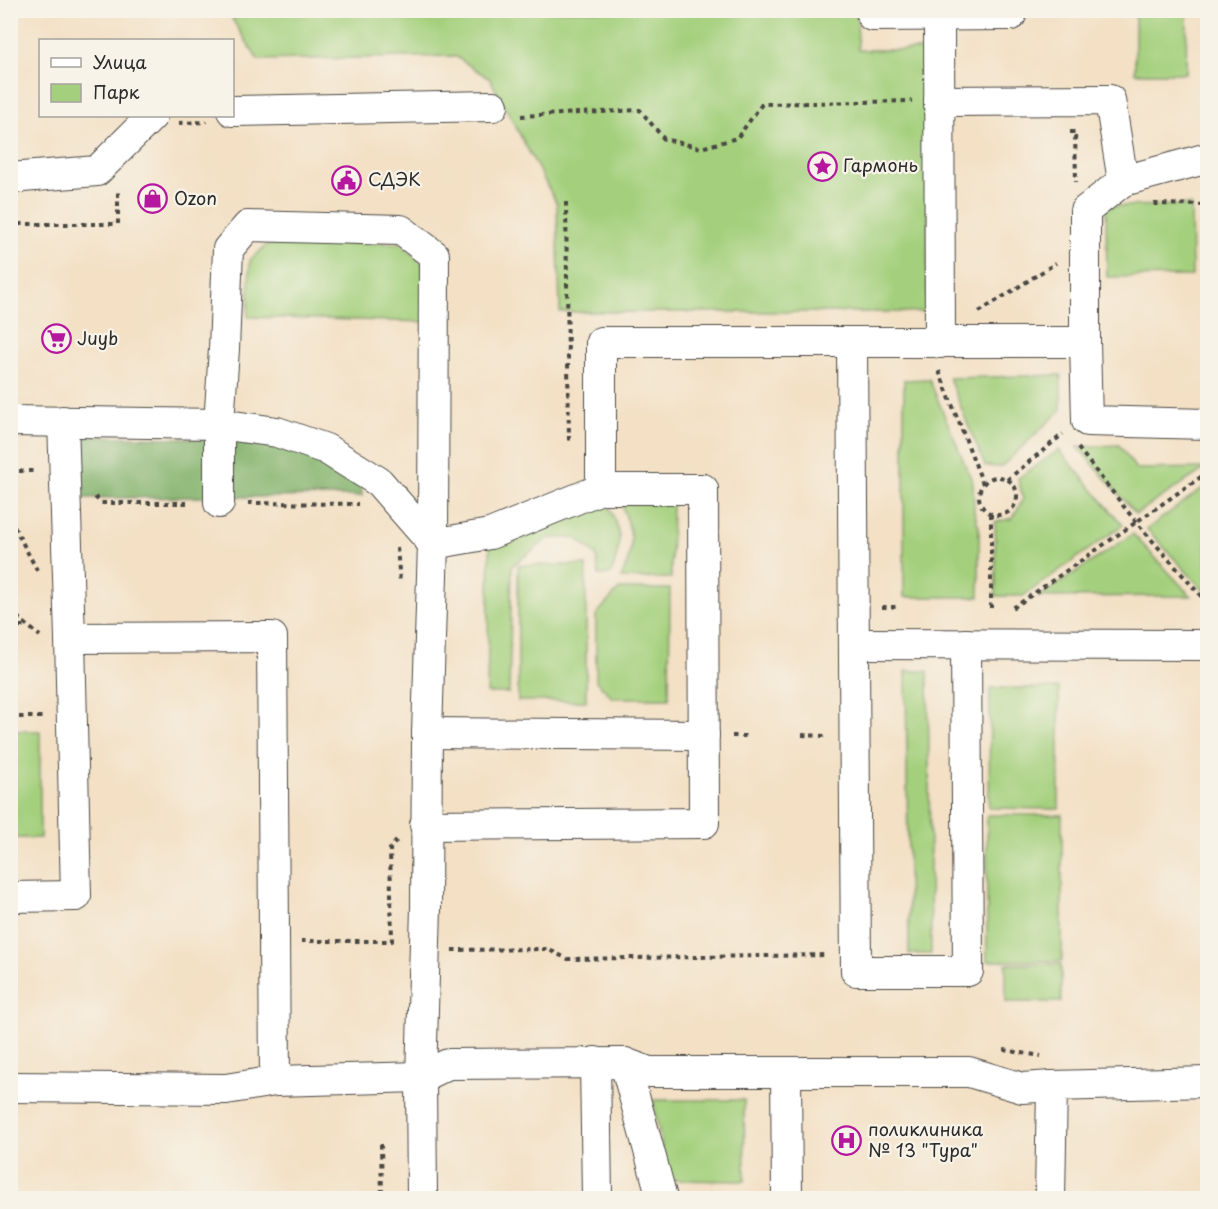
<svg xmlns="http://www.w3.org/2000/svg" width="1218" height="1209" viewBox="0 0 1218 1209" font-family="'Playpen Sans',sans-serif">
<rect width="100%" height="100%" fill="#f7f3e8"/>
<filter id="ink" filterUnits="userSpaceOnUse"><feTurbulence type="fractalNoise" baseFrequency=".0167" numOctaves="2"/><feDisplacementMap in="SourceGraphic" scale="12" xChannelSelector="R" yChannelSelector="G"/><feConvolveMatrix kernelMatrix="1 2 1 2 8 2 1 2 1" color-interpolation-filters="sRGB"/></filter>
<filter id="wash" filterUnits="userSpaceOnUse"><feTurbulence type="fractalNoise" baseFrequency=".008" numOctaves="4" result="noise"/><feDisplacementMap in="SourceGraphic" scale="24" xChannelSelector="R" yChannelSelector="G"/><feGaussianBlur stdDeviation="1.35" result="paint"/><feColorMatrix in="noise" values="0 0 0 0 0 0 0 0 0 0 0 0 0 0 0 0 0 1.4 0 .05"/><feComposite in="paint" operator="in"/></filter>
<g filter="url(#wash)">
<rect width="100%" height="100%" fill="#f3e0c5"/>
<g fill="#a4d07d" stroke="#687e54" stroke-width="1.5">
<polygon points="248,10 857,11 858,50 929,50 927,312 560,312 557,204 490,79 455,56 258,60 232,19"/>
<polygon points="1135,14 1187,14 1186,73 1135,73"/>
<polygon points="1191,205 1192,276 1107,277 1106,206"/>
<polygon points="400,243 425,266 427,322 248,317 250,260 268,244"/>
<polygon points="1061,375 1061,410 1001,467 985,466 949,378"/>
<polygon points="929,379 973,483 974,512 979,527 979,597 904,597 904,380"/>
<polygon points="1119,445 1136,469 1206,468 1136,514 1078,447"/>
<polygon points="1059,450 1123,525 1023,596 996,596 995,522 1013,518 1023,499 1018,478"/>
<polygon points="1207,485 1207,594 1147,529"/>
<path d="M672 502 671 578H621C636 545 633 535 621 503Z"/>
<path d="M591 504H608C623 536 622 541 611 574L599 575 596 555 576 538H549L512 566 509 693H487L490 542Z"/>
<polygon points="1133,534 1191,596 1039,597"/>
<rect x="518" y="565" width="68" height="136"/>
<polygon points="619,589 670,589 669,698 613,698 596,681 596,615"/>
<polygon points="906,671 928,671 931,954 909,954"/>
<polygon points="990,688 1059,688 1059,809 989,808"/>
<rect x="11" y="731" width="29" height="107"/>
<rect x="987" y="815" width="75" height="146"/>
<rect x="1006" y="964" width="55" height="38"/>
<polygon points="653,1100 744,1100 745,1181 668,1180"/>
</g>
<polygon fill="#83b26c" stroke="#576e4c" stroke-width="1.5" points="80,436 269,440 361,479 362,496 80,498"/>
</g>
<g filter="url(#ink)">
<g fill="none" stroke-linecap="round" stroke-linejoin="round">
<defs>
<g id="minor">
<polyline points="872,10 872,16 1011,15 1011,10"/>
<polyline points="939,16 940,343"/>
<polyline points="939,101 1110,100 1123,181"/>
<polyline points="232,111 493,106"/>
<polyline points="10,178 97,171 152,116"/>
<polyline points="1085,342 1085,211 1123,181 1208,158"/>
<polyline points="852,343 856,971 968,971 966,644"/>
<polyline points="10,421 219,424 277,432 326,449 379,482 433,544 427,733 426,908 421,1077 422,1198"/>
<polyline points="63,421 70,638 272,637 275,1081"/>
<polyline points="601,489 601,342 1085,342 1087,421 1208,424"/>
<polyline points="219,503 219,424 224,349 228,249 248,226 401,230 434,255 433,544 490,534 601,489 703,489 704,823 425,825"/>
<polyline points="855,644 1208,645"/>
<polyline points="427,733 704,735"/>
<polyline points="10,897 76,896 70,638"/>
<polyline points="595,1062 597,1198"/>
<polyline points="625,1063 662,1198"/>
<polyline points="786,1072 787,1198"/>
<polyline points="10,1087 226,1089 275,1081 421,1077 448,1064 625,1063 649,1072 969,1072 1022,1088 1052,1086"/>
<polyline points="1050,1198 1052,1086 1208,1082"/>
</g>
</defs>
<use href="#minor" stroke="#494642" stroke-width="32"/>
<g stroke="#494642" stroke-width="4" stroke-dasharray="4.5 4.5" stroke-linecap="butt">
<polyline points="521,116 640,110 664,139 701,148 737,138 762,104 912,101"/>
<polyline points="179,123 207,122"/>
<polyline points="1070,132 1075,132 1076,182"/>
<polyline points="566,202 569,441"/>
<polyline points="1154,204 1208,205"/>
<polyline points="10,224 118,224 118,192"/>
<polyline points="979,312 1056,263"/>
<polyline points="939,371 983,484"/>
<polyline points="1078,448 1136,522 1208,604"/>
<polyline points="10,471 37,471"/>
<circle cx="998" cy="496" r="19"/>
<polyline points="1007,480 1063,434"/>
<polyline points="95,497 101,503 190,503"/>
<polyline points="248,503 358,504"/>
<polyline points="10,519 38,572"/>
<polyline points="397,548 400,582"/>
<polyline points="882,607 896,607"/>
<polyline points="991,608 991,514"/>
<polyline points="1013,608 1208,472"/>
<polyline points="10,611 40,636"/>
<polyline points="10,626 28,626"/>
<polyline points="10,717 43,717"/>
<polyline points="802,735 825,736"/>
<polyline points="732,736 747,736"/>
<polyline points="301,941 392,941 390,849 397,840"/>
<polyline points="452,950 547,949 568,959 827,955"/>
<polyline points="1004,1050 1041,1056"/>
<polyline points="381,1144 382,1198"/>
</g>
<use href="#minor" stroke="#fff" stroke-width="30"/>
</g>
</g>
<defs>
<symbol id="sight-ring" viewBox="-11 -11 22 22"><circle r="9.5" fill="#f7f3e8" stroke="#b5179e" stroke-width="1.5"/><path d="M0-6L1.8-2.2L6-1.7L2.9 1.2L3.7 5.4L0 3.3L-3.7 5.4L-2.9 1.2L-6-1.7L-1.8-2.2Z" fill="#b5179e"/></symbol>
<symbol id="civic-ring" viewBox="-11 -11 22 22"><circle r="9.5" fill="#f7f3e8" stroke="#b5179e" stroke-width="1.5"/><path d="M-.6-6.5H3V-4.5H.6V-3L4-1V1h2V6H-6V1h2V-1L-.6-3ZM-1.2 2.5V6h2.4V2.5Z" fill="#b5179e"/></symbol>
<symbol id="shop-ring" viewBox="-11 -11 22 22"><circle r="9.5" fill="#f7f3e8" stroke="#b5179e" stroke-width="1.5"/><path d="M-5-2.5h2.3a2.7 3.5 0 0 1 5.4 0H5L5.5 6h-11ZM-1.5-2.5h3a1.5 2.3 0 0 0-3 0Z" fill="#b5179e"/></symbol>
<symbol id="supermarket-ring" viewBox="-11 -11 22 22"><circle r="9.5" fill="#f7f3e8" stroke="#b5179e" stroke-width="1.5"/><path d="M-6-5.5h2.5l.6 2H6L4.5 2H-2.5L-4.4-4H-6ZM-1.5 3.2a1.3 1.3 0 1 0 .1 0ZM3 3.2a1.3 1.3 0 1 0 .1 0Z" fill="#b5179e"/></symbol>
<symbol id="hospital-ring" viewBox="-11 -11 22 22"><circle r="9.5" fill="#f7f3e8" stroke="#b5179e" stroke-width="1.5"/><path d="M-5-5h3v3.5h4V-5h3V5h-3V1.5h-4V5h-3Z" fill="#b5179e"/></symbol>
</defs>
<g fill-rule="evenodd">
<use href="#sight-ring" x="806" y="150" width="33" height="33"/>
<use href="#civic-ring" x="330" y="164" width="33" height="33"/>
<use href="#shop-ring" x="136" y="182" width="33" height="33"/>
<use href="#supermarket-ring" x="40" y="322" width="33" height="33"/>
<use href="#hospital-ring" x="830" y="1124" width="33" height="33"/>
</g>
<g text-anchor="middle" stroke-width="4.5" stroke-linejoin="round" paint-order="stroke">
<g font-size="18" fill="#2b2b2b" stroke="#f7f3e8" text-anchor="start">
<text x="843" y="172">Гармонь</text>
<text x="368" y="186">СДЭК</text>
<text x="174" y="205">Ozon</text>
<text x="77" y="345">Juyb</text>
<text x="868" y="1136">поликлиника<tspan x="868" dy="21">№ 13 "Тура"</tspan></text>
</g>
</g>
<rect width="1218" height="1209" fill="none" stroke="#f7f3e8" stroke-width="36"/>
<rect x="39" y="39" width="195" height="78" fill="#f7f3e8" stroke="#a5a39c" stroke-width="1.5"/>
<rect x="51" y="58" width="30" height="9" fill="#ffffff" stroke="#a5a39c" stroke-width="1.5"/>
<text x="93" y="69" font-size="18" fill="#2b2b2b">Улица</text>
<rect x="51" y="84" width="30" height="18" fill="#a4d07d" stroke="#a5a39c" stroke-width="1.5"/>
<text x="93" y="99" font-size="18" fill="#2b2b2b">Парк</text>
</svg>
